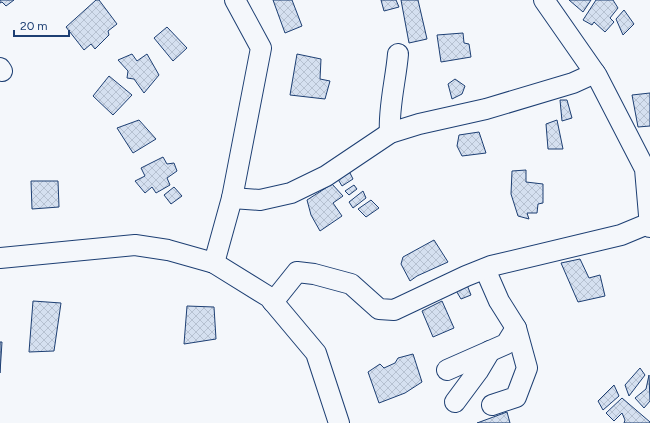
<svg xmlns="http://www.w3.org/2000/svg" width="650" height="423" viewBox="0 0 650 423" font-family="Figtree,sans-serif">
<defs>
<pattern id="building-cross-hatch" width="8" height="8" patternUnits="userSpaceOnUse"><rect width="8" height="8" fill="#d5e0f0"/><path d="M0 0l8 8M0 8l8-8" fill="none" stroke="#b6c1d1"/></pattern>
</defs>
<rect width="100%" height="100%" fill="#f4f7fb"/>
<g fill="url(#building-cross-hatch)" stroke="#1d3f73">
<polygon points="0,0 14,0 6,6 2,2 0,3"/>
<polygon points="96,0 99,0 117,24 108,31 109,35 95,49 91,44 84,50 66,27"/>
<polygon points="273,0 292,0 302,26 285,33"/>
<polygon points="381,0 396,0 399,7 384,11"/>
<polygon points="401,0 418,0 427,39 409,43"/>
<polygon points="569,0 591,0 583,12"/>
<polygon points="596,0 613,0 618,8 610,18 614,22 605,32 594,22 592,25 583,20"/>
<polygon points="624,10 634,24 623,35 616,19"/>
<polygon points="167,27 187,48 173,61 154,38"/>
<polygon points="463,33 464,43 469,44 471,57 441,62 437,35"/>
<polygon points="132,54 137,61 147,54 159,75 144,93 134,79 127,78 128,71 118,60"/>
<polygon points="297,54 321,59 320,79 330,81 325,99 290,95"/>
<polygon points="109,76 132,95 113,115 93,96"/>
<polygon points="455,79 465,86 462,94 452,99 448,84"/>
<polygon points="650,93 650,126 638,127 632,95"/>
<polygon points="560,100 567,100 572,118 562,121"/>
<polygon points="139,120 156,139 133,153 117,128"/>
<polygon points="557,120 563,149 548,149 546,124"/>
<polygon points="479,132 486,153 462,156 457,146 459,135"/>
<polygon points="163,157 167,164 174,163 177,171 167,178 170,185 156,193 152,187 145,193 135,181 145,176 141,168"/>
<polygon points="526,170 526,182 543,184 543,203 538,204 537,213 527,213 529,219 518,216 511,194 512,171"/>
<polygon points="349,171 353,179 342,186 336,176"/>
<polygon points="31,181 58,181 59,207 32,209"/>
<polygon points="332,184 343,196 333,203 342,216 320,231 311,215 307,200"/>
<polygon points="354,185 357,189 349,195 345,191"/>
<polygon points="174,187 182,196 171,204 164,195"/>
<polygon points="363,191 366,198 353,208 349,202"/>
<polygon points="371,200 379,208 366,217 358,209"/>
<polygon points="434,240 448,262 417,276 410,281 401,264 403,257"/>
<polygon points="580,259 589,278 600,275 605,296 578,302 561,263"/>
<polygon points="467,285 471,295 461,299 455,289"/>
<polygon points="33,301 61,303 54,351 29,352"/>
<polygon points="442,301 454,328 433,337 422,311"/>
<polygon points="187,306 214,307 216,339 184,344"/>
<polygon points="0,342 2,342 0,373"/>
<polygon points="413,354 422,382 405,393 379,403 368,372 380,364 384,368 395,363 398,358"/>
<polygon points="640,368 645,375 629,396 625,385"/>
<polygon points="649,375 650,401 644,408 635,398 646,389"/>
<polygon points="614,385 619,396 603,410 598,401"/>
<polygon points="622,398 650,422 650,423 624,423 625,420 622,413 614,421 606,413"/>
<polygon points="507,412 510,423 477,423"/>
</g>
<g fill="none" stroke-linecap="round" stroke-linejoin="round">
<defs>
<g id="minor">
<polyline points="544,0 597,76 645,169 650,227"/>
<polyline points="0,68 2,71"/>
<path d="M390 133C388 109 396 79 398 54"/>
<polyline points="232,198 260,200 291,193 326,176 390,133 419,124 486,109 573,83 595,73"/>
<polyline points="0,258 135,245 168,250 214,263 269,297 316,353 339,423"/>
<polyline points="214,263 232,198 261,48 235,0"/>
<polyline points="485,269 499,301 516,328 527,368 516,397 492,405"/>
<polyline points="273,302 297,272 314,274 351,284 379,309 394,310 466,276 491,266 621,235 650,223"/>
<polyline points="447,370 506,344 516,328"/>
<polyline points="455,402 478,371 490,351"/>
</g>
</defs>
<use href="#minor" stroke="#1d3f73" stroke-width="22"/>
<use href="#minor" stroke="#f4f7fb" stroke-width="20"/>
</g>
<path d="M14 30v6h55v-6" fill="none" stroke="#1d3f73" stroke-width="2"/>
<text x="20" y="30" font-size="12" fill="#1d3f73" stroke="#f4f7fb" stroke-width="3" paint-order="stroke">20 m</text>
</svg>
